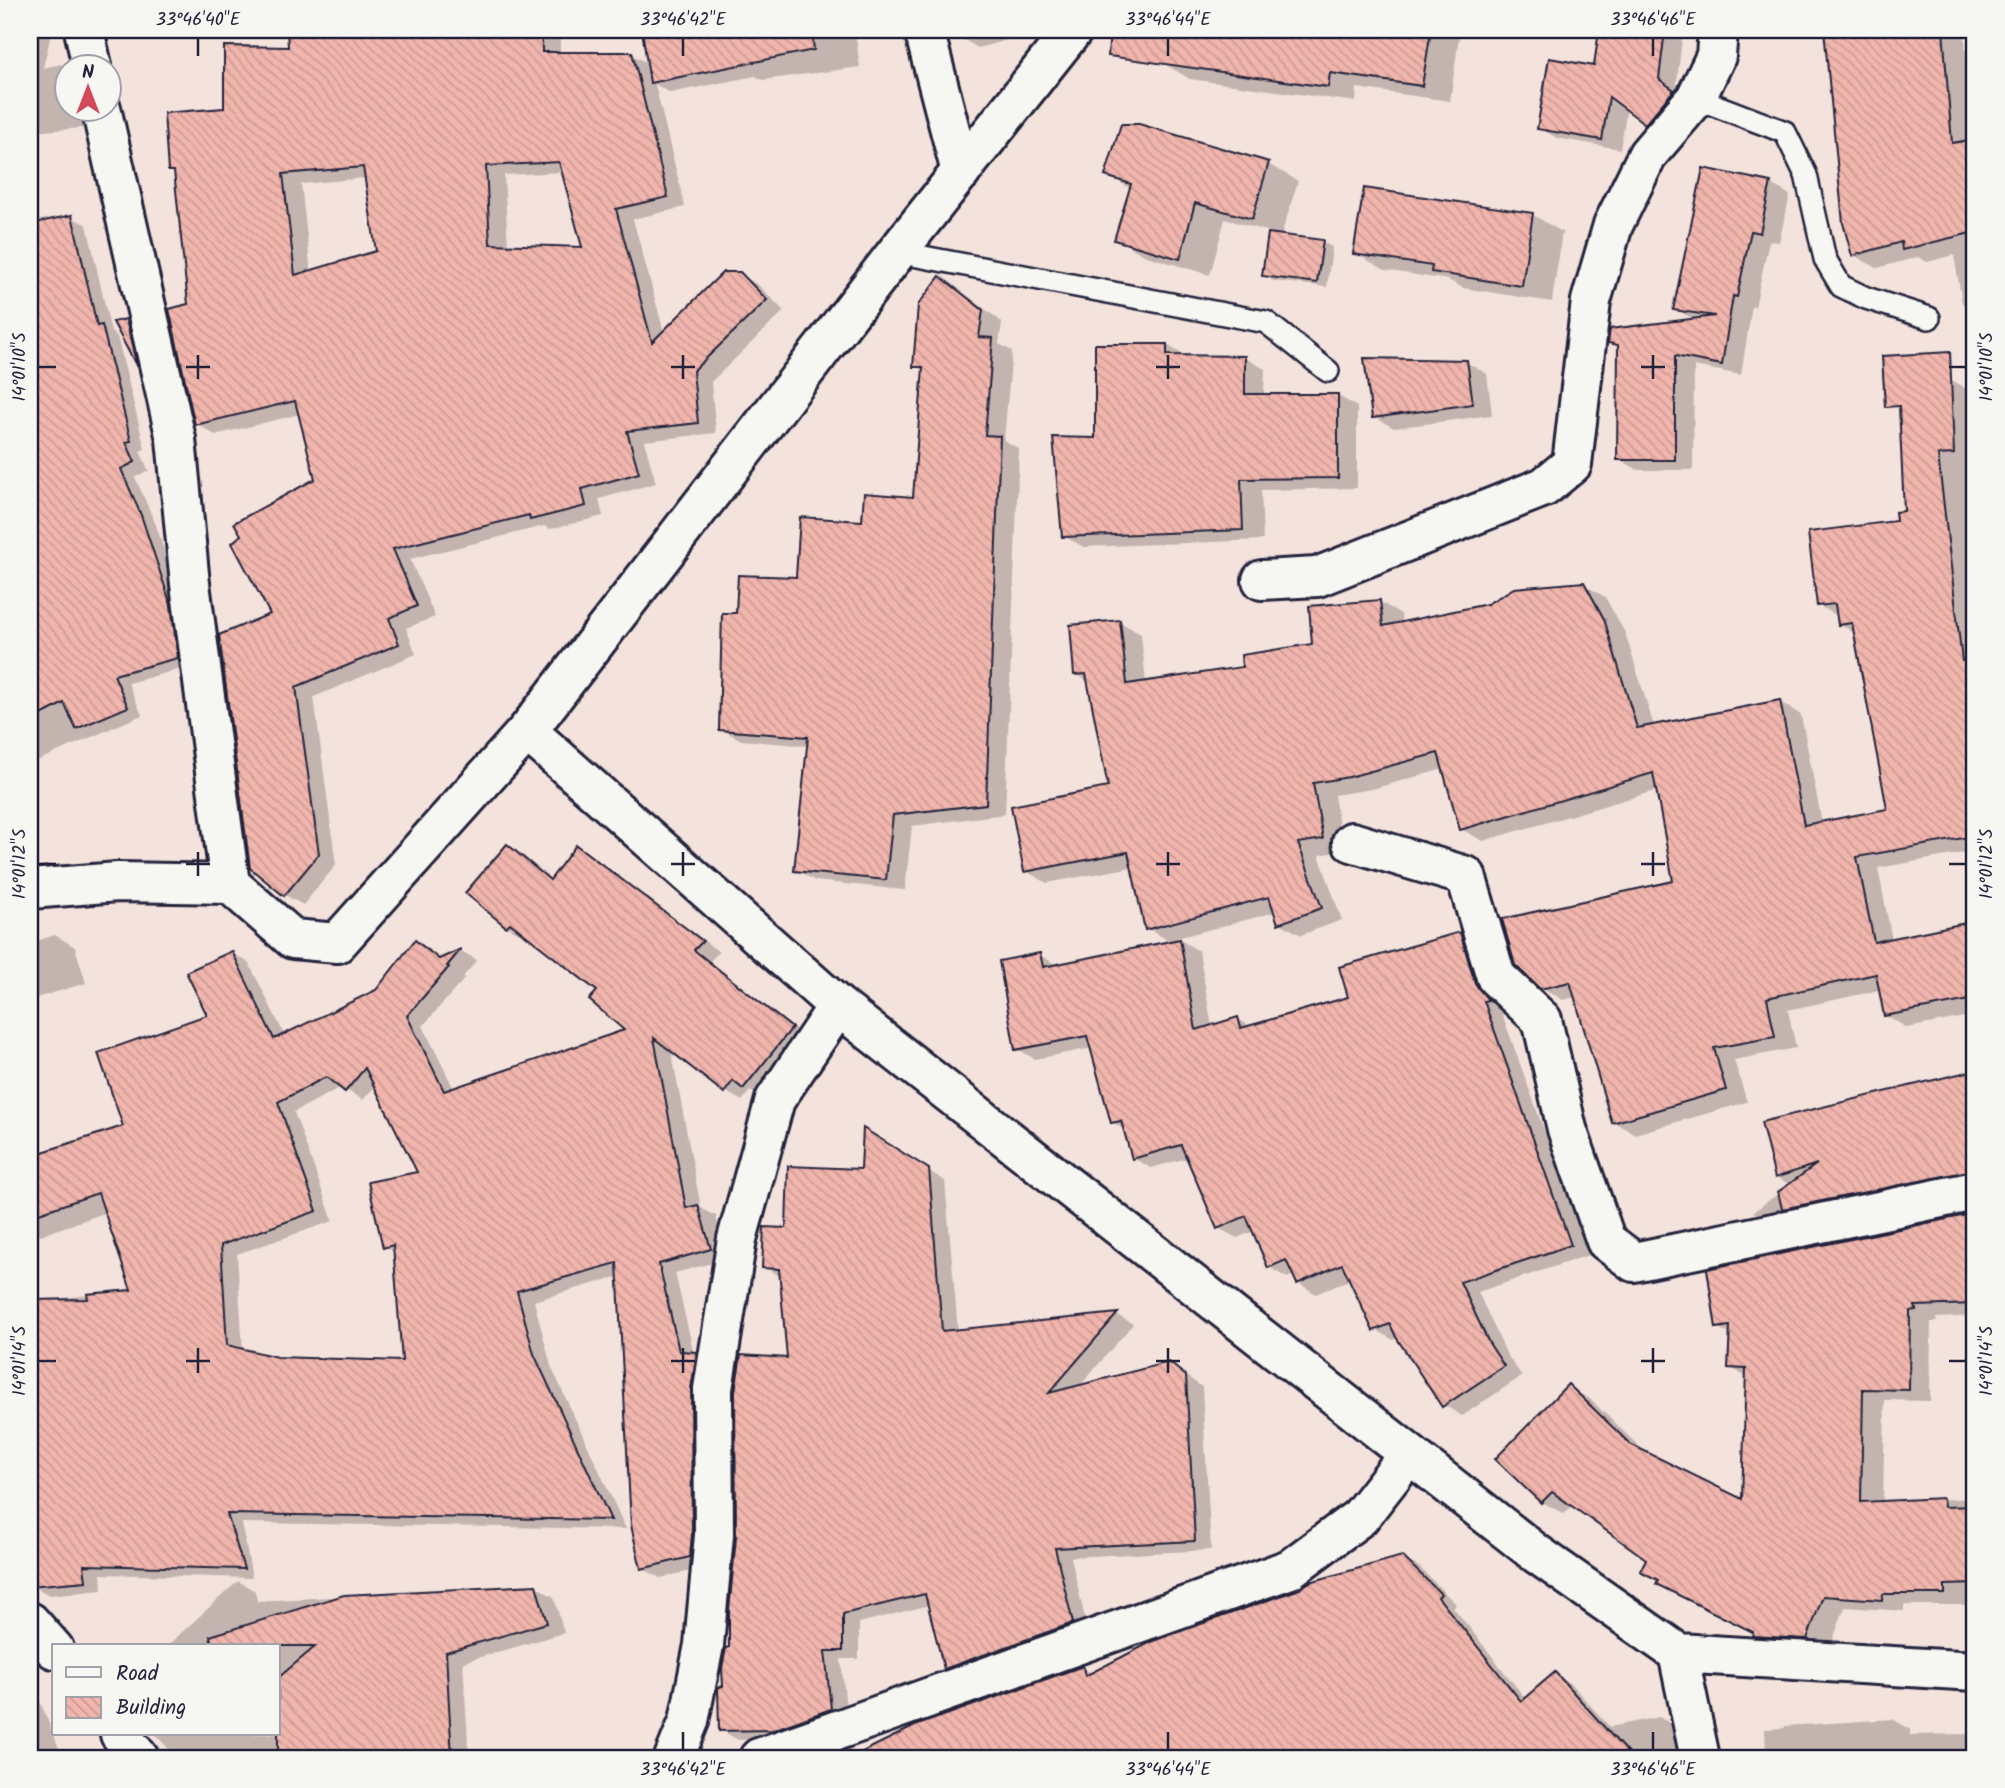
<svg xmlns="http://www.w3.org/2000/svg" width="2005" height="1788" viewBox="0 0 2005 1788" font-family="Kalam,sans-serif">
<defs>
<pattern id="building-back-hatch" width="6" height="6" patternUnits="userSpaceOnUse" patternTransform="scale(1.75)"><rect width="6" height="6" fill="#f0b5ac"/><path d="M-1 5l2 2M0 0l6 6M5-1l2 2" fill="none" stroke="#ce9b95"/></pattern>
</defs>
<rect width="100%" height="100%" fill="#f4e2dd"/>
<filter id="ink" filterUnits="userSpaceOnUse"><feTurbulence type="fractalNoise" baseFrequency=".0143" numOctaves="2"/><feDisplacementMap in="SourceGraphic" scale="14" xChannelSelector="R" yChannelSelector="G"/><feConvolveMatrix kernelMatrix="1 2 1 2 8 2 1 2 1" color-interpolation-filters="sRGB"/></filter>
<g filter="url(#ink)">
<g fill="#0003" fill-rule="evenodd">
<polygon points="30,30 52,30 43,68 61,64 66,67 66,108 97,108 96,127 30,132"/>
<path d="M289 30H560V54H631L649 64 644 30H871L872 36 856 38 860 67 763 80 755 76 670 93 655 84 685 207 633 219 664 332 739 274 758 285 784 311 711 382 716 433 644 441 656 483 599 499 603 516 550 529 544 526 410 559 435 617 406 628 416 654 314 697 336 865 303 905 285 895 273 615 317 480 300 414 215 435 197 424 190 305 225 110 289 49ZM564 172 585 249 508 247 504 175ZM366 178 378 253 311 272 301 184Z"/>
<polygon points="948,30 1031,30 1025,35 978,48"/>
<polygon points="1167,30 1460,30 1450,101 1357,88 1356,102 1190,79 1163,63"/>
<polygon points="1600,30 1683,30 1676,90 1690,101 1663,133 1627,108 1620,149 1557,138 1539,128 1595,68"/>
<polygon points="1826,30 1964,30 1975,141 1975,311 1962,303 1954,255 1927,262 1918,257 1877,268 1853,255 1833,120"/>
<polygon points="1268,164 1298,181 1281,236 1322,242 1332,247 1327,287 1274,281 1264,276 1270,232 1225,219 1210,275 1146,256 1116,239 1131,189 1107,175"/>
<polygon points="1771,184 1790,195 1779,242 1769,241 1755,307 1752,306 1741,375 1694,366 1693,470 1638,470 1619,459 1620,348 1610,342 1695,320 1675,309"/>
<polygon points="1533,215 1562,232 1552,302 1463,288 1448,280 1385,270 1355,253"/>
<polygon points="71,217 87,225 111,332 117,336 145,449 140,451 149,471 135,477 156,525 185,615 192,666 128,683 142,715 30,764 30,656 51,645 30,595 30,226"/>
<polygon points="941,279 960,290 1002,322 999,344 1012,351 1004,440 1019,449 1005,814 912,826 905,890 815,881 796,870 809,746 741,740 721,729 738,614 797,579 863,523 915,499 924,371 915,366"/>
<polygon points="1167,345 1187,357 1245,358 1265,369 1264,395 1337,395 1357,407 1357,488 1261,490 1263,540 1084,547 1063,536 1097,440"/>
<polygon points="1466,362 1487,374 1492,415 1394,428 1374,417"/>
<path d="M1950 379 1970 391 1975 390V851L1878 868 1892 940 1975 923V1015L1907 1028 1885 1015 1880 990 1788 1010 1796 1048 1734 1060 1747 1102 1635 1134 1613 1122 1576 997 1563 1000 1541 987 1675 883 1658 790 1483 841 1461 829 1444 769 1372 789 1334 795 1343 851 1319 855 1342 920 1301 935 1280 923 1276 912 1177 938 1199 951 1212 1027 1238 1019 1252 1027 1350 998 1460 934 1478 944 1505 1010 1501 1011 1589 1255 1478 1292 1507 1355 1522 1376 1462 1416 1444 1405 1398 1338 1393 1340 1375 1329 1351 1279 1316 1294 1298 1283 1294 1275 1287 1278 1269 1267 1254 1231 1237 1238 1218 1228 1188 1158 1151 1168 1133 1158 1125 1130 1112 1122 1092 1048 1035 1059 1017 1049 1040 955 1058 966 1171 942 1147 928 1133 867 1047 883 1026 871 1110 788 1089 682 1076 674 1120 622 1141 634 1146 683 1244 669 1314 645 1380 602 1401 614 1402 624 1583 584 1605 597 1625 633 1654 726 1780 702 1801 715 1822 823 1889 811 1856 634 1839 624V617L1818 605 1898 523 1906 512ZM1277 893V896L1162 927V923Z"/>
<path d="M507 846 524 856 552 880 577 847 594 857 719 952 710 961 808 1039 761 1098 750 1091 742 1101 725 1091 671 1049 701 1208 716 1216 727 1259 675 1273 694 1354 713 1364 707 1567 660 1578 642 1568 620 1276 534 1301 551 1366 626 1529 242 1523 252 1578 101 1574 102 1590 49 1595 31 1585 30 1301 134 1291 107 1212 30 1239V1157L125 1127 209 1016 232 953 249 963 285 1036 377 991 415 942 442 960 461 951 477 960 463 977 465 978 423 1026 454 1089 628 1031 600 990 526 933 524 936 507 926ZM376 1085 420 1174 385 1246 396 1253 404 1363 276 1359 243 1351 237 1254 333 1221 294 1112 341 1087 363 1100Z"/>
<polygon points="55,935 75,947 86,983 30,1000 30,943"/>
<polygon points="1975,1072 1975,1164 1806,1199 1802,1203 1975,1168 1975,1182 1773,1223 1753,1212 1790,1185 1776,1177 1763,1124"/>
<polygon points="880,1140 945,1181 958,1331 1117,1315 1133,1324 1079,1387 1169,1364 1202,1387 1211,1550 1071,1557 1088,1632 962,1677 945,1668 930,1605 859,1623 859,1659 841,1659 847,1718 791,1738 738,1740 721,1730 731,1649 789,1360 781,1277 764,1267 787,1230 863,1171"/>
<polygon points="1975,1239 1975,1316 1936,1318 1937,1322 1931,1322 1930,1401 1885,1400 1883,1502 1975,1498 1975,1605 1904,1605 1904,1611 1845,1607 1829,1650 1775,1647 1754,1635 1755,1633 1660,1581 1648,1559 1573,1505 1564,1514 1542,1502 1568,1387 1590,1399 1648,1455 1743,1502 1748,1378 1730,1367 1731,1335 1717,1327 1801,1256"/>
<polygon points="1402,1558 1419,1567 1456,1604 1453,1607 1526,1699 1555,1674 1571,1684 1610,1727 1659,1717 1675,1726 1680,1758 939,1758 1014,1732 1083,1668 1093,1674"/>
<polygon points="238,1581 255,1591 257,1601 536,1586 554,1597 564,1633 463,1662 469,1758 177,1758 155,1734 278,1734 278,1646 167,1646"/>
<polygon points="30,1677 63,1758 30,1758"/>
<polygon points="1892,1719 1910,1729 1910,1735 1967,1734 1975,1738 1975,1758 1766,1758 1765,1729 1785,1728 1785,1726"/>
</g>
<g fill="url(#building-back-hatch)" stroke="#22223b" stroke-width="2" fill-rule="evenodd">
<path d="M287 30H542V52H632L668 197 616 209 652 342 723 272H740L767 300 693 371 698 423 627 431 639 473 582 489 586 506 530 520 529 515 393 549 417 606 389 618 399 644 296 687 319 854 284 896 250 868 219 635 270 614 232 543 241 535 234 523 315 479 295 401 195 425 169 309 188 304 174 171H168L164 113 224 108V46L288 47ZM559 162 582 247 490 244 486 166ZM363 167 376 251 295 275 283 174Z"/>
<polygon points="642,30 812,30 814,50 650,83"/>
<polygon points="1110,30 1431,30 1422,86 1330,73 1328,87 1108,56"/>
<polygon points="1599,30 1665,30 1659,79 1674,90 1645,124 1609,97 1602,140 1537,129 1549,58 1594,66"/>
<polygon points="1824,30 1943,30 1952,143 1975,139 1975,232 1902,250 1901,242 1852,256 1843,223"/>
<polygon points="1121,124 1139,124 1269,162 1252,219 1195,203 1180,259 1114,240 1131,184 1105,176"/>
<polygon points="1703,168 1771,182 1760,233 1751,231 1737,297 1733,296 1722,365 1675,356 1675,460 1617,460 1618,345 1608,343 1610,329 1715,316 1673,310"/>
<polygon points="1364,188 1533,213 1522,286 1431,272 1432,266 1353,254"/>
<polygon points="72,215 97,326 102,325 131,441 126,442 135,462 121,469 141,515 171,605 178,658 114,675 128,707 76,729 64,703 30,721 30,224"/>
<polygon points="1268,233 1323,240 1317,283 1262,276"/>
<polygon points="940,276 983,310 979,337 993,338 985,435 1000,436 986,804 893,815 886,880 794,871 808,737 719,730 722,613 736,613 738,575 796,577 800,517 862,521 864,493 913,497 923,367 913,367 918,305"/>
<polygon points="126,319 137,367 113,322"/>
<polygon points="1095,344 1167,344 1167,355 1245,356 1245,394 1338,394 1338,478 1241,479 1243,530 1062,537 1053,437 1095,438"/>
<polygon points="1950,352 1954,454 1938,455 1962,661 1975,660 1975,836 1857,857 1874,942 1975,921 1975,999 1884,1016 1876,974 1767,998 1775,1037 1714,1048 1726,1090 1612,1123 1570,982 1540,989 1515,965 1502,919 1673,881 1653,773 1460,830 1438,753 1349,777 1313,783 1323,839 1298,843 1322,908 1278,924 1269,897 1145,930 1128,852 1024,872 1011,806 1108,787 1086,674 1074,675 1070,625 1120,620 1127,684 1242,667 1241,655 1312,644 1309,606 1380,600 1383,626 1487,604 1514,588 1584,582 1604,619 1637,728 1780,700 1804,825 1887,809 1852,623 1838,625 1835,604 1817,606 1808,532 1896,521 1895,512 1904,511 1899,406 1885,407 1882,356"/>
<polygon points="1364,358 1467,360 1473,404 1372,418"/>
<path d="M507 844 550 880 576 845 703 941 694 950 792 1028 743 1089 733 1081 724 1093 654 1038 686 1208 698 1205 711 1249 659 1264 679 1351 697 1352 691 1389 692 1534 690 1557 641 1569 631 1525 617 1263 517 1291 534 1354 611 1520 227 1514 244 1569 84 1565 86 1581 30 1586V1300L88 1299 87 1294 131 1290 98 1193 30 1216V1156L123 1126 98 1053 207 1015 186 972 232 951 274 1039 376 990 415 940 439 959 461 949 447 966 449 967 407 1016 444 1091 624 1030 589 1000 597 991 510 923 506 927 465 893ZM365 1068 417 1172 368 1182 383 1248 393 1245 402 1361 277 1357 227 1345 221 1245 317 1211 278 1102 326 1077 345 1092Z"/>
<polygon points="1460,932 1475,983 1488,1000 1484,1001 1571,1245 1460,1282 1489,1343 1504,1366 1442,1407 1396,1337 1390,1324 1373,1331 1342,1264 1297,1284 1286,1260 1268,1268 1246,1216 1217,1229 1181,1145 1132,1159 1121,1121 1111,1123 1087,1036 1015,1050 999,961 1040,953 1043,967 1180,939 1196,1030 1238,1017 1241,1028 1348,997 1339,967"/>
<polygon points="1975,1070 1975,1170 1782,1209 1778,1192 1817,1164 1775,1178 1761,1122"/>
<polygon points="863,1128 929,1169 942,1331 1118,1313 1049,1393 1169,1362 1186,1376 1195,1541 1055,1548 1073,1623 944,1669 925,1594 843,1614 843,1651 825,1651 831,1709 773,1730 719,1731 718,1688 723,1686 722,1668 726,1648 729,1647 729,1611 736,1537 735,1391 741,1355 787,1358 779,1269 762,1268 764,1227 786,1228 788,1166 861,1169"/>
<polygon points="1971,1214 1975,1304 1915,1306 1916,1310 1910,1311 1909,1390 1863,1389 1861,1502 1943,1498 1944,1507 1975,1506 1975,1584 1945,1585 1945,1594 1883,1594 1882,1600 1823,1596 1807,1639 1752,1636 1753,1632 1656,1584 1658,1580 1640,1571 1646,1559 1552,1492 1541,1503 1495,1459 1568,1384 1630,1444 1742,1499 1746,1369 1728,1368 1730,1326 1716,1328 1707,1269"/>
<polygon points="1402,1556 1441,1594 1438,1597 1521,1701 1555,1672 1632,1758 850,1758 915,1726 1083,1666 1085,1676 1153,1641 1297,1590 1310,1582"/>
<polygon points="536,1585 547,1623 446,1652 452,1758 278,1758 278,1678 316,1646 212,1646 210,1636 344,1595"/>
</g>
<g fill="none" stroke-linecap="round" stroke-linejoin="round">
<defs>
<g id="service">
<polyline points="1696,98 1785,132 1806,175 1825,259 1841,286 1866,298 1929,318"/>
<polyline points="897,252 1266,322 1328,371"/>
</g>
<g id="minor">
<polyline points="84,30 92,66"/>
<polyline points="924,30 961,172"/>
<polyline points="101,108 176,439 190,584 230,884"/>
<polyline points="1262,580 1317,577 1544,487 1572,464 1591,301 1613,225 1648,154 1696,98 1716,56 1718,30"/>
<polyline points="1352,842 1466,876 1496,977 1542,1020 1567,1129 1606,1241 1634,1262 1975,1191"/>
<polyline points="30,889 118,882 230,884 293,939 337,943 527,731"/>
<polyline points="30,1622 54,1649"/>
<polyline points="1678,1653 1700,1758"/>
<polyline points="120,1734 139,1758"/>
<polyline points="674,1758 689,1721 704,1645 714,1535 713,1389 737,1239 775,1100 838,1006"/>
<polyline points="759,1758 1290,1569 1360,1517 1409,1454"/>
</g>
<polyline id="tertiary" points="1073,30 897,252 527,731 838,1006 1537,1554 1678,1653 1975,1671"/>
</defs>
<use href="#service" stroke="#22223b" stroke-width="26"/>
<use href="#minor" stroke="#22223b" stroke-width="44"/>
<use href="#tertiary" stroke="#22223b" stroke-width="44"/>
<use href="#service" stroke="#f6f6f2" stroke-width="21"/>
<use href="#minor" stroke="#f6f6f2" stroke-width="38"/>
<use href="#tertiary" stroke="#f6f6f2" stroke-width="38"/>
</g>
</g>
<path fill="none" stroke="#22223b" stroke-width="2.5" d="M198 38V56M683 38V56M1168 38V56M1653 38V56M198 355V379M683 355V379M1168 355V379M1653 355V379M38 367H56M186 367H210M671 367H695M1156 367H1180M1641 367H1665M1949 367H1966M198 852V876M683 852V876M1168 852V876M1653 852V876M38 864H56M186 864H210M671 864H695M1156 864H1180M1641 864H1665M1949 864H1966M198 1348V1373M683 1348V1373M1168 1348V1373M1653 1348V1373M38 1361H56M186 1361H210M671 1361H695M1156 1361H1180M1641 1361H1665M1949 1361H1966M683 1732V1750M1168 1732V1750M1653 1732V1750"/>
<rect width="2005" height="1788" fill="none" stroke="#f6f6f2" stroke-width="77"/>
<rect x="52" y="1644" width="228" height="91" fill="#f6f6f2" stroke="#a1a1a9" stroke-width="2"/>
<rect x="66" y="1667" width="35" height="10" fill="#f6f6f2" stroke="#a1a1a9" stroke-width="2"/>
<text x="116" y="1680" font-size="21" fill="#22223b">Road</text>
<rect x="66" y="1697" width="35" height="21" fill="url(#building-back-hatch)" stroke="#a1a1a9" stroke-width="2"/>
<text x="116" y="1714" font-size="21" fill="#22223b">Building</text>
<g transform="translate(88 88)"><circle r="33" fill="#f6f6f2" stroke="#a1a1a9" stroke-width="2"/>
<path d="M0-5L12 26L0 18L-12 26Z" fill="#d1495b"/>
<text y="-10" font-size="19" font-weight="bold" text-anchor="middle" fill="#22223b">N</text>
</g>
<rect x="38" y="38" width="1928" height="1712" fill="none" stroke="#22223b" stroke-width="2.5"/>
<g font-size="18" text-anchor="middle" fill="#22223b">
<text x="198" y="25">33°46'40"E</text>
<text x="683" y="25">33°46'42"E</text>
<text x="1168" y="25">33°46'44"E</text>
<text x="1653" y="25">33°46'46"E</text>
<text transform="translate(19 367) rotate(-90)" y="6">14°01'10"S</text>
<text transform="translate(1986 367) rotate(-90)" y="6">14°01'10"S</text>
<text transform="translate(19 864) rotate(-90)" y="6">14°01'12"S</text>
<text transform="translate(1986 864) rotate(-90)" y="6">14°01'12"S</text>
<text transform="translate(19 1361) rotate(-90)" y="6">14°01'14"S</text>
<text transform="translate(1986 1361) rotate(-90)" y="6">14°01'14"S</text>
<text x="683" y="1775">33°46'42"E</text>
<text x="1168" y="1775">33°46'44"E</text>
<text x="1653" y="1775">33°46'46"E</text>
</g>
</svg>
